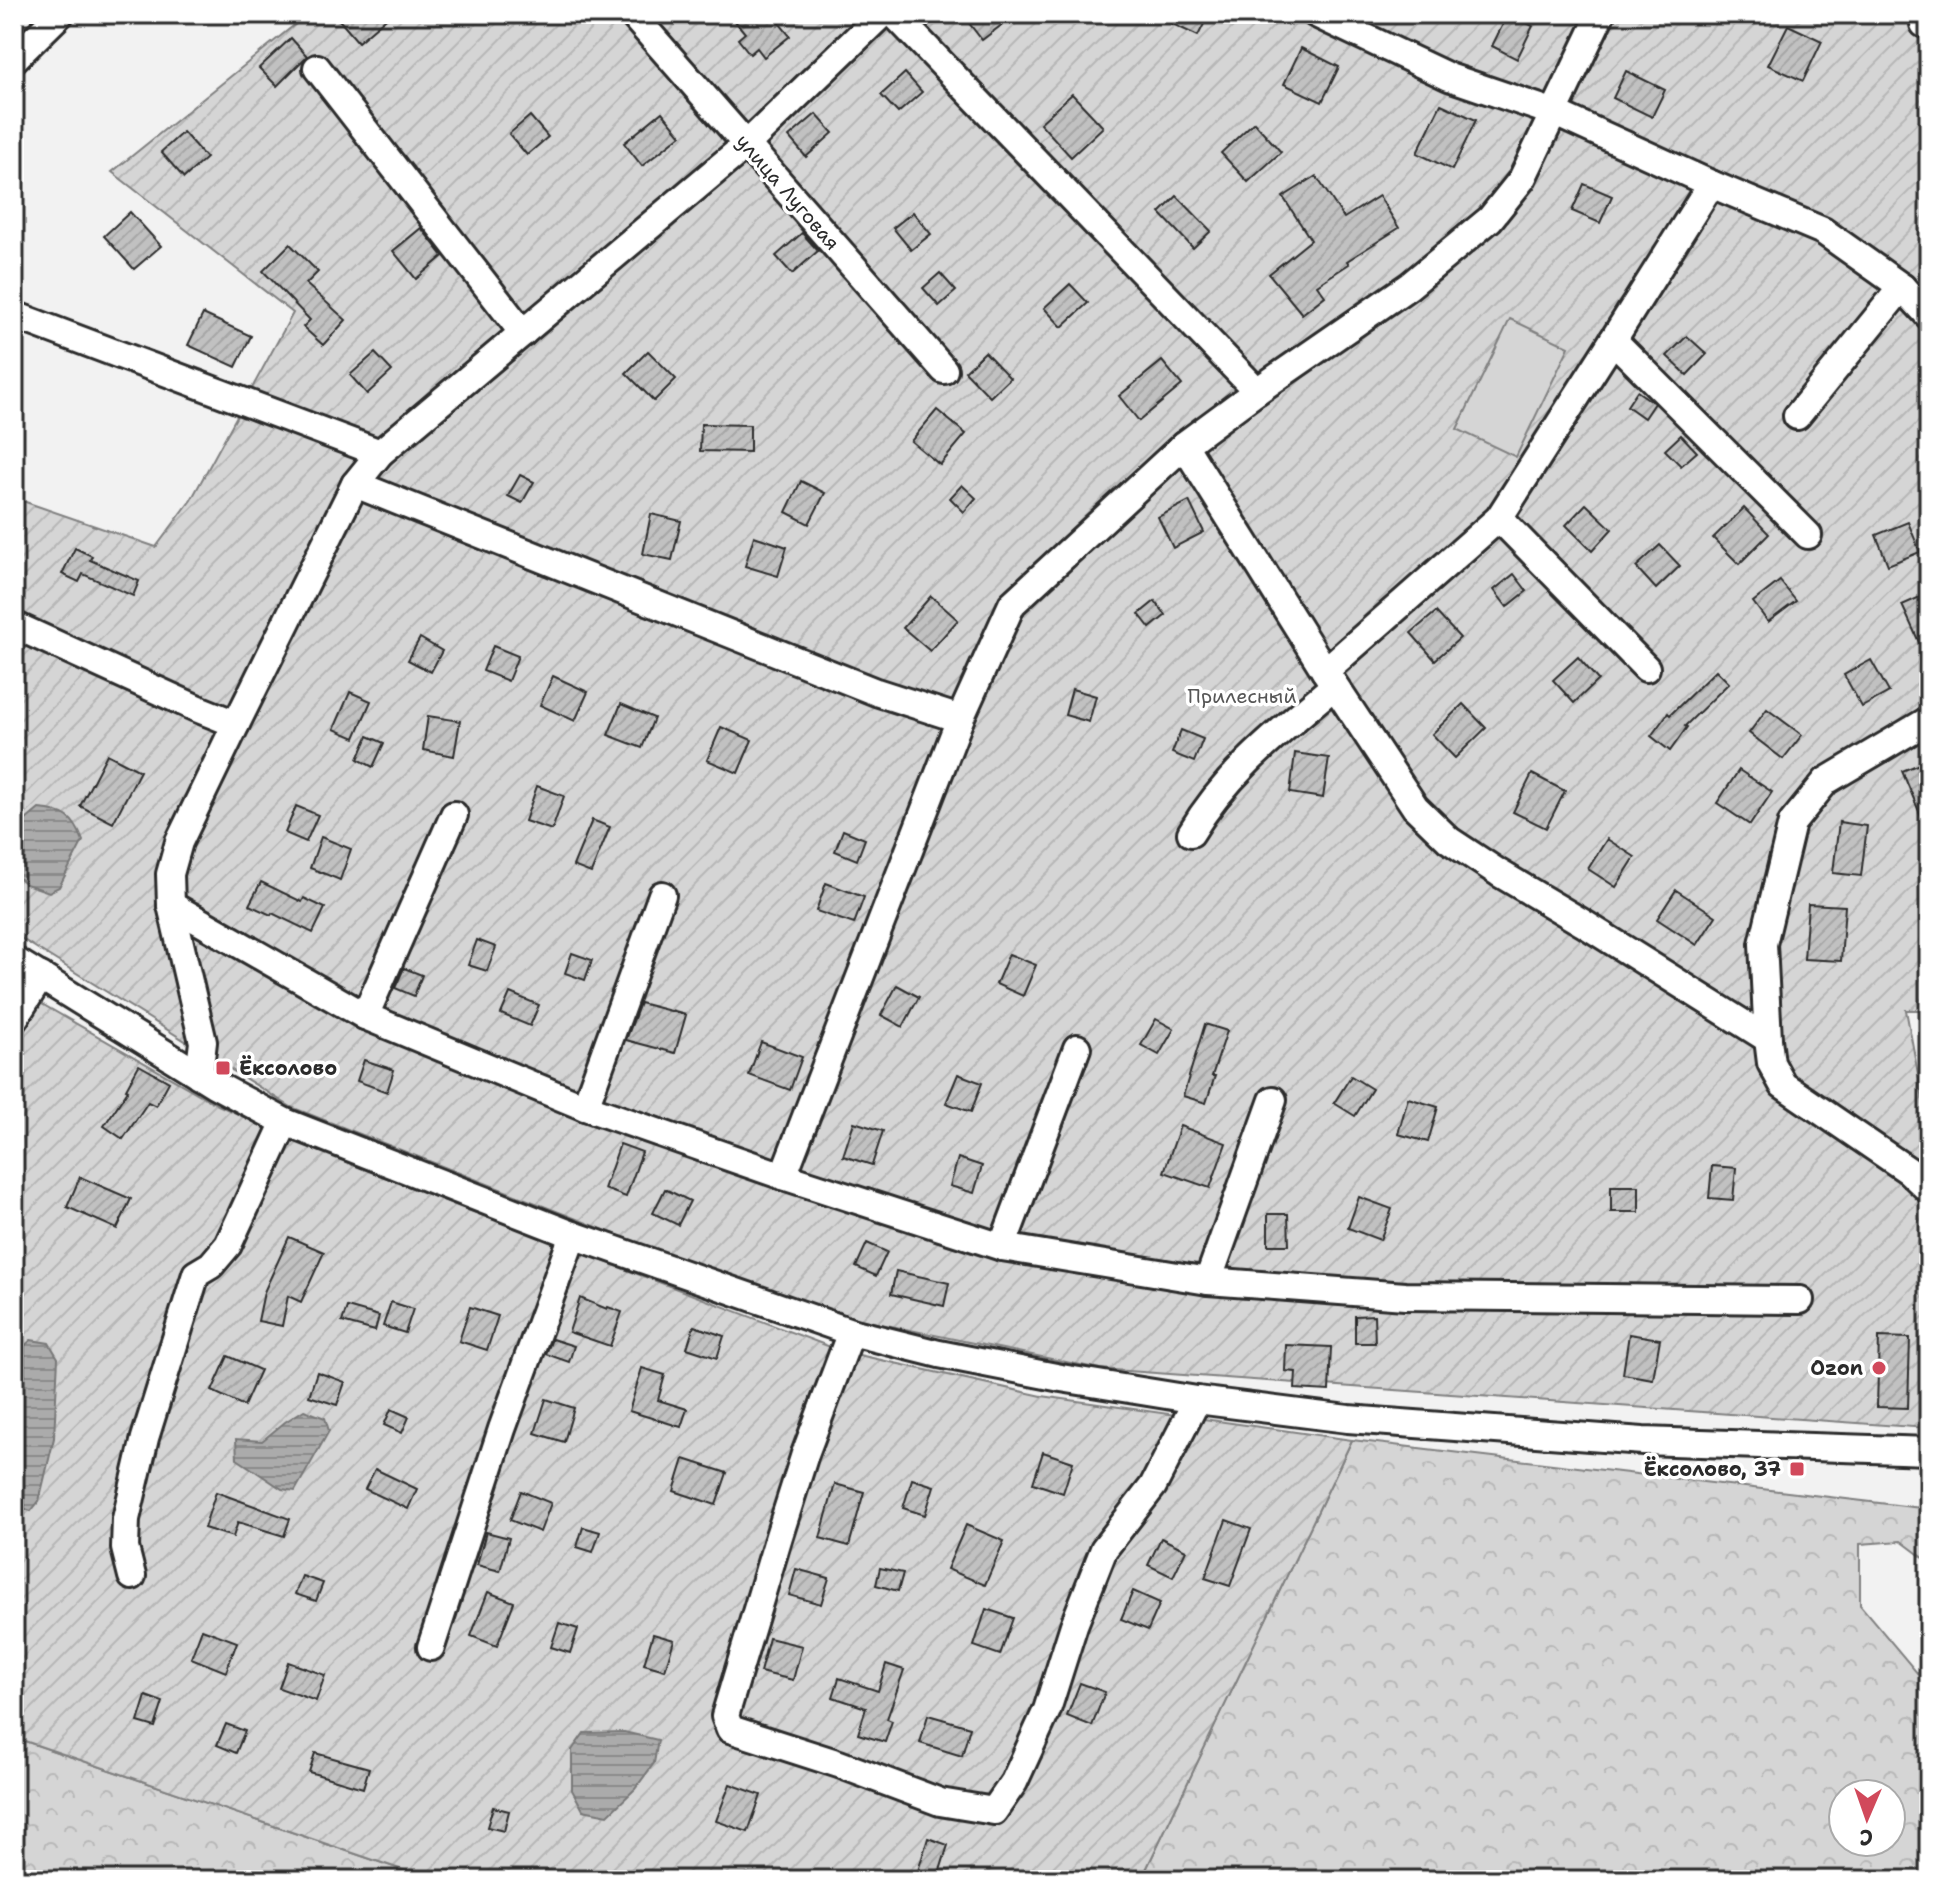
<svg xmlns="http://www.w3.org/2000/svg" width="1943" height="1894" viewBox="0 0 1943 1894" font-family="'Shantell Sans',sans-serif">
<defs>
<pattern id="forest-crowns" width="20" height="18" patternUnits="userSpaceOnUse" patternTransform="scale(2)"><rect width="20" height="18" fill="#d5d5d5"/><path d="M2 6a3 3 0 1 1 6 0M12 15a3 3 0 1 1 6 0" fill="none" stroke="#b7b7b7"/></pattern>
<pattern id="garden-furrows" width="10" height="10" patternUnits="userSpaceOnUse" patternTransform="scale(2)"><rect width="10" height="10" fill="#d5d5d5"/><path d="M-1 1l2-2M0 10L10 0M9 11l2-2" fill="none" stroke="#b7b7b7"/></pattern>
<pattern id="water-rules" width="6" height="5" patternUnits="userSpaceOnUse" patternTransform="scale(2)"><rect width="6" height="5" fill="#ababab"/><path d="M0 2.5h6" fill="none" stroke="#8b8b8b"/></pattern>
<pattern id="building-hatch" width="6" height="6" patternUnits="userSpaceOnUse" patternTransform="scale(2)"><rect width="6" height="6" fill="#c1c1c1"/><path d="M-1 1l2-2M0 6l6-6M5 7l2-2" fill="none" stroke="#a6a6a6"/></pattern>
</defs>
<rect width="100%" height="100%" fill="#f2f2f2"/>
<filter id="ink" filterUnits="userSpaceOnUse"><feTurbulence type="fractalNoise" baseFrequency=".0125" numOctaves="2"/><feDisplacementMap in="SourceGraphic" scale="16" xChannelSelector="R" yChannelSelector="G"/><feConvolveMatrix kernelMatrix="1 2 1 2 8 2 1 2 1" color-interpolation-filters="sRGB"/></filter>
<g filter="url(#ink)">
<g fill="url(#forest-crowns)" stroke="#808080" stroke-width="2" fill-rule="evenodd">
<path d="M1352 1440 1929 1509V1562L1901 1541 1860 1544V1605L1929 1687V1880H1141ZM1843 1794H1891V1842H1843Z"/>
<polygon points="14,1737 16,1738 432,1880 14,1880"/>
</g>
<g fill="url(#garden-furrows)" stroke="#808080" stroke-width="2">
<polygon points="308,14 1929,14 1929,1010 1906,1010 1929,1132 1929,1395 1927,1428 1100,1369 847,1317 648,1247 291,1107 14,934 14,498 156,547 191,500 293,313 112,172"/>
<polygon points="14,988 218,1105 276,1131 460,1207 841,1351 1042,1396 1352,1440 1141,1880 432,1880 16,1738 14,1737"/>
</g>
<polygon fill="#d5d5d5" stroke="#808080" stroke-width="2" points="1510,319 1569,347 1516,457 1457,429"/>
<g fill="url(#water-rules)" stroke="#787878" stroke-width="2">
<path d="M39 809C65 811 74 817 83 841L59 887 49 892 26 884 14 874V830Z"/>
<polygon points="31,1340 49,1343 58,1358 54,1438 39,1501 31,1511 14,1505 14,1355"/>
<polygon points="304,1410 325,1418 329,1431 295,1491 282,1489 237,1459 236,1439 262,1441 285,1422"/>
<polygon points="624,1732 658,1740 654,1763 635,1789 608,1815 583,1810 572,1790 572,1750 584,1733"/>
</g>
<g fill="url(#building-hatch)" stroke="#2b2b2b" stroke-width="2">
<polygon points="334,14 391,14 358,42"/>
<polygon points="729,14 772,14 790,36 764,57 757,48 750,54 738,39 745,33"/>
<polygon points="962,14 1016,14 982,40"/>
<polygon points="1151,14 1209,14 1198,36"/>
<polygon points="1508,14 1533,26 1517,59 1492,46"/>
<polygon points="1788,25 1822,41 1803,81 1768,65"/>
<polygon points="291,38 307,56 277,86 259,68"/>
<polygon points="1301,48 1339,67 1322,102 1284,84"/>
<polygon points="1626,71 1665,90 1652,117 1613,98"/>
<polygon points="905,73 922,92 898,113 881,95"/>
<polygon points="1072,94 1103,127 1071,157 1040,123"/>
<polygon points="1441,104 1476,120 1452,170 1417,153"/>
<polygon points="662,112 681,135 642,166 624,143"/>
<polygon points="816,114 833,133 806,157 789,137"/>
<polygon points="530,116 548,137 527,155 509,134"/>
<polygon points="1254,122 1281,152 1248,182 1221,153"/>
<polygon points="183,132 206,158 184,178 161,152"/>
<polygon points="1316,176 1344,218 1379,196 1399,228 1347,261 1349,264 1317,285 1325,296 1302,314 1269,274 1311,240 1283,197"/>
<polygon points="1584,184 1612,196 1600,223 1572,211"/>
<polygon points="1177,196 1211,231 1193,248 1160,213"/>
<polygon points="130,212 161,246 134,269 104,236"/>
<polygon points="913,212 931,234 911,250 893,228"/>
<polygon points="421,228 443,256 416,279 393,251"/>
<polygon points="802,233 818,251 792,274 776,256"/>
<polygon points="290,244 318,272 306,284 346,320 323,345 303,327 310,320 263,271"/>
<polygon points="940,273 956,291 939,306 923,288"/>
<polygon points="1070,284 1088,303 1062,327 1044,308"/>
<polygon points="203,314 251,336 236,367 188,345"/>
<polygon points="1687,336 1707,354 1687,375 1667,356"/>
<polygon points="648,351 676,379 654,401 626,373"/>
<polygon points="985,352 1010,378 990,397 965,371"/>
<polygon points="375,353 392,371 367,394 350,375"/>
<polygon points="1162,361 1182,385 1139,421 1119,396"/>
<polygon points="1637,391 1654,403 1644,418 1627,406"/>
<polygon points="937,410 966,434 940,465 911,441"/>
<polygon points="701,424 750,425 750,452 700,451"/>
<polygon points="1681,435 1697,452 1681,466 1665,450"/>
<polygon points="520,475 534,482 522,503 508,496"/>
<polygon points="801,481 825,493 809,524 786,512"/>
<polygon points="962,485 976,498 964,512 950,498"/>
<polygon points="1189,501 1204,532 1173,548 1158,517"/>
<polygon points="1586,504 1612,529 1592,551 1566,525"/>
<polygon points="1744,508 1769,534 1739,564 1713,538"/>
<polygon points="651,514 681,521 672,560 643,554"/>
<polygon points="1908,522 1920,552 1888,565 1876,535"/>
<polygon points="754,536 787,547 778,576 745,566"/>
<polygon points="1660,545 1680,566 1656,589 1636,567"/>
<polygon points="75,548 92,556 90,560 139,581 133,596 83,574 79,582 62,574"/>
<polygon points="1514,574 1527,591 1507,607 1494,590"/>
<polygon points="1780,581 1796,601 1768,622 1753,602"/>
<polygon points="1929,593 1929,664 1902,605"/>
<polygon points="931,596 958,620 930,651 903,628"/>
<polygon points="1155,601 1166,615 1150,628 1139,614"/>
<polygon points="1436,612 1460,638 1435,660 1411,633"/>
<polygon points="420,638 442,651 431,672 408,660"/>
<polygon points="493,646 518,656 508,681 483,671"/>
<polygon points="1578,657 1598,680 1574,703 1553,680"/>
<polygon points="1871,660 1889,692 1862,707 1844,675"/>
<polygon points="1716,670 1729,683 1685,726 1687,727 1670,751 1651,736 1668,713 1670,715"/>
<polygon points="553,676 588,692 575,721 540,705"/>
<polygon points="1072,689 1096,696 1089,722 1065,715"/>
<polygon points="350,692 371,701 355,738 334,729"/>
<polygon points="621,704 654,718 642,748 608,735"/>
<polygon points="1463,704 1486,728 1455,758 1432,734"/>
<polygon points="1767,709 1802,735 1783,759 1749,733"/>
<polygon points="428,716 460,721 454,756 423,750"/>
<polygon points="721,727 752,740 738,773 707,760"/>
<polygon points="1181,730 1203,739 1194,762 1172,753"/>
<polygon points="368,736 384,743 373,767 358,759"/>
<polygon points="1295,753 1329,758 1323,798 1290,793"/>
<polygon points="107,754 140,771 113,823 80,806"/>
<polygon points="1929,760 1929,835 1902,771"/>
<polygon points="1739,770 1772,792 1750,825 1717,803"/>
<polygon points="1532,774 1565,791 1546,828 1513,812"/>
<polygon points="537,786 564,796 552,830 525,821"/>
<polygon points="296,806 318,815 306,842 285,833"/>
<polygon points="592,820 610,827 591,873 573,866"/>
<polygon points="1839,822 1867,826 1861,876 1833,873"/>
<polygon points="843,830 865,839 857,860 835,851"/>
<polygon points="321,837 351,849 340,880 310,868"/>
<polygon points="1607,839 1635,857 1616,887 1588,869"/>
<polygon points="261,882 302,902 304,898 325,908 313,933 272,913 271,915 249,905"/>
<polygon points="826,883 864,897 854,924 816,911"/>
<polygon points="1676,890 1716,916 1697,945 1657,919"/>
<polygon points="1808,904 1845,906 1841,961 1804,959"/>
<polygon points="477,940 496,947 487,971 468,965"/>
<polygon points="572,953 592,960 585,980 565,973"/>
<polygon points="1009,954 1036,965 1023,996 996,984"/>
<polygon points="404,968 422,975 414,996 395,988"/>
<polygon points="897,985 919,997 903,1027 881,1015"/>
<polygon points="510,993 539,1005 530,1026 501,1014"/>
<polygon points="640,1003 686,1015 675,1053 626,1040"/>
<polygon points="1156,1019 1174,1029 1159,1055 1141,1045"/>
<polygon points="1205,1024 1227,1031 1212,1076 1215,1076 1206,1103 1183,1096"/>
<polygon points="761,1042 802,1057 790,1090 749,1075"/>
<polygon points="364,1060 394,1070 387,1092 357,1081"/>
<polygon points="139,1065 169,1082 156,1106 148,1102 123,1139 104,1126 128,1090 126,1089"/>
<polygon points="958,1074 982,1083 971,1112 946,1103"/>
<polygon points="1351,1076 1372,1089 1355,1116 1334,1103"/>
<polygon points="1408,1098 1438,1107 1428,1142 1398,1134"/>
<polygon points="854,1122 883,1131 872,1165 843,1156"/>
<polygon points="1180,1126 1226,1143 1210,1188 1164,1172"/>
<polygon points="620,1144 642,1152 626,1197 604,1189"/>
<polygon points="958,1158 982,1166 974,1193 950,1186"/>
<polygon points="1712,1166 1736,1168 1733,1200 1709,1198"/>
<polygon points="80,1177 131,1199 117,1229 67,1207"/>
<rect x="1611" y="1186" width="28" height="26"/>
<polygon points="665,1189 690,1201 678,1225 653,1213"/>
<polygon points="1359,1197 1392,1209 1380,1240 1348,1228"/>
<polygon points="1268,1214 1288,1214 1289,1245 1268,1245"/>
<polygon points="289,1237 324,1252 301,1302 288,1296 282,1326 258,1321 264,1292"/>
<polygon points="867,1243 887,1252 876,1276 856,1267"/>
<polygon points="896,1271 949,1283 944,1306 891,1294"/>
<polygon points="580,1298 607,1309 608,1307 622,1312 610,1346 569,1332"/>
<polygon points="391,1302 413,1309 405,1333 383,1326"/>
<polygon points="347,1307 379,1316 375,1331 342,1322"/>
<polygon points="470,1307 498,1316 487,1350 459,1341"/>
<polygon points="1374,1315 1375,1343 1355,1343 1355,1316"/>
<polygon points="694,1326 724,1336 717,1358 687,1348"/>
<polygon points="1629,1334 1660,1339 1653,1379 1623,1374"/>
<polygon points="1879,1337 1910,1338 1908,1408 1877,1407"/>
<polygon points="552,1339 574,1346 569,1362 546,1354"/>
<polygon points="1286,1345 1331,1347 1329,1391 1295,1389 1296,1372 1285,1371"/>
<polygon points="228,1356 260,1370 244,1406 212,1391"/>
<polygon points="642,1368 665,1375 658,1400 687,1409 681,1427 629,1411"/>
<polygon points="317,1372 345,1382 337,1405 309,1396"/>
<polygon points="546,1399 574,1408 564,1442 535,1433"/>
<polygon points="391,1409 409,1417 402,1433 384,1425"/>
<polygon points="1043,1452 1073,1462 1063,1493 1033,1483"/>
<polygon points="684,1459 727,1473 716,1505 674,1491"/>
<polygon points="375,1469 417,1489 408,1509 365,1489"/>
<polygon points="912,1479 934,1486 925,1515 903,1508"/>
<polygon points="835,1484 864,1492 849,1546 820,1538"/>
<polygon points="521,1491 551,1503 540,1532 510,1520"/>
<polygon points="216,1492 290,1519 284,1536 238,1522 233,1537 204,1528"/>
<polygon points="1226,1520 1251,1529 1230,1586 1205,1578"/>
<polygon points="966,1525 1004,1541 985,1585 947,1569"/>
<polygon points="583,1527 600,1532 593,1552 577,1547"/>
<polygon points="486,1532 509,1538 500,1571 477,1565"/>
<polygon points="1161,1538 1186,1550 1173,1577 1148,1565"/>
<polygon points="880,1568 903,1573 898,1591 876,1585"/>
<polygon points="796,1569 829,1578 821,1604 789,1595"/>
<polygon points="302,1576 323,1583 316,1601 295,1594"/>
<polygon points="1133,1591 1160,1603 1148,1630 1121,1619"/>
<polygon points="488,1592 514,1602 497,1646 471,1636"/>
<polygon points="986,1609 1013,1618 1000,1655 974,1646"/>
<polygon points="559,1623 578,1629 570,1653 551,1647"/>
<polygon points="202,1629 237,1642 226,1672 191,1658"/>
<polygon points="653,1634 674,1640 665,1670 644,1664"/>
<polygon points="769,1638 802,1646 793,1680 760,1672"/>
<polygon points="288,1662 325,1675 316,1701 279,1688"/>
<polygon points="886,1664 904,1670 887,1719 892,1721 885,1742 858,1734 866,1708 833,1697 839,1678 878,1691"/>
<polygon points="1080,1683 1105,1692 1092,1726 1067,1716"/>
<polygon points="146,1696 163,1702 155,1727 138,1722"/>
<polygon points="928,1715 970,1727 962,1756 920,1743"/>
<polygon points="226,1724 245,1731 236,1753 217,1745"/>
<polygon points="315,1753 369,1768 363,1788 309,1772"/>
<polygon points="730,1784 761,1795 748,1832 716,1821"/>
<polygon points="493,1807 509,1811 504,1831 487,1827"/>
<polygon points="928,1838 948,1845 938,1877 918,1871"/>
</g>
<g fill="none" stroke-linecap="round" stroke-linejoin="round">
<defs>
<g id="minor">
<polyline points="632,14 944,370"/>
<polyline points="894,14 1257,391"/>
<polyline points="1316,14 1449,77 1555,113 1711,184 1823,231 1902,287 1929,316"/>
<polyline points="1924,24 1929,26"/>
<polyline points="14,59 60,14"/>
<polyline points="317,68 523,333"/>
<polyline points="14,315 380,453"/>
<polyline points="1613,340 1808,535"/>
<polyline points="1797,416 1902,287"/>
<polyline points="1184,445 1325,671 1415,807 1449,840 1499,873 1583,923 1768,1039"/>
<polyline points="355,484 876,692 960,719"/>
<polyline points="1499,518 1646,668"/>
<polyline points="14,625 196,708 236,724"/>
<polyline points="1325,671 1499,518 1613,340 1711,184"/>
<polyline points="1929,720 1826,781 1792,823 1763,944 1768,1039 1771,1063 1783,1085 1909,1171 1929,1190"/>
<path d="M1191 833C1226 773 1282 730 1334 686"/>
<polyline points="171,905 365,1016 585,1107 783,1176 1002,1247 1208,1281 1405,1296 1800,1300"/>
<polyline points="14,960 214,1084 285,1122 573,1235 851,1332 939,1354 1061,1378 1197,1400 1348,1419 1643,1441 1929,1451"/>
<polyline points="365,1016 454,815"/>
<polyline points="14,1019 41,976"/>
<polyline points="199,1075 203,1042 171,905 170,874 179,842 236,724 355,484 380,453 746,145 882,14"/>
<polyline points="585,1107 662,895"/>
<polyline points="783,1176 960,719 1012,604 1184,445 1257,391 1409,286 1490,219 1522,179 1601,14"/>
<polyline points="1002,1247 1077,1048"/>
<polyline points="1208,1281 1273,1100"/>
<polyline points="851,1332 805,1454 779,1536 725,1716 730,1729 839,1764 940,1802 994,1811 1014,1782 1047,1710 1074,1625 1104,1549 1153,1486 1197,1400"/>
<polyline points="132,1576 125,1548 126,1519 145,1438 196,1274 211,1265 228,1245 285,1122"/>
<polyline points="431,1647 502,1429 573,1235"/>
</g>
</defs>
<use href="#minor" stroke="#2b2b2b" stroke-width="32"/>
<use href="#minor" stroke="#fff" stroke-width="26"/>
</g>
</g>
<g fill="#d1495b" stroke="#fff" stroke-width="3">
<rect x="215" y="1060" width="16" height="16" rx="4"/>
<circle cx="1879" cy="1368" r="8"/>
<rect x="1789" y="1461" width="16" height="16" rx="4"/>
</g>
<g text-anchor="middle" stroke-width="7" stroke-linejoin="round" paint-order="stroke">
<g font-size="20" fill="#2b2b2b" stroke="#fff">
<text transform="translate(788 192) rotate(49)" y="7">улица Луговая</text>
</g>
<g font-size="20" fill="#565656" stroke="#fff">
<text x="1242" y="703">Прилесный</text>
</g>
<g font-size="20" font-weight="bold" fill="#2b2b2b" stroke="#fff" text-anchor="end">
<text x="239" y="1075" text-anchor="start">Ёксолово</text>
<text x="1863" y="1375">Ozon</text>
<text x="1781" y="1476">Ёксолово, 37</text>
</g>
</g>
<rect width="1943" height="1894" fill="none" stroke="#fff" stroke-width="48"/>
<rect x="24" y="24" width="1895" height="1846" fill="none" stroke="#2b2b2b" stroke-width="3" filter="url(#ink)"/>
<g transform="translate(1867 1818) rotate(182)"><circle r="38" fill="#ffffff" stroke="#aaaaaa" stroke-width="2"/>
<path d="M0-6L14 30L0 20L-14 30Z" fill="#d1495b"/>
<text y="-12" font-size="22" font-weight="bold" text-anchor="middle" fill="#2b2b2b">С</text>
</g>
</svg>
